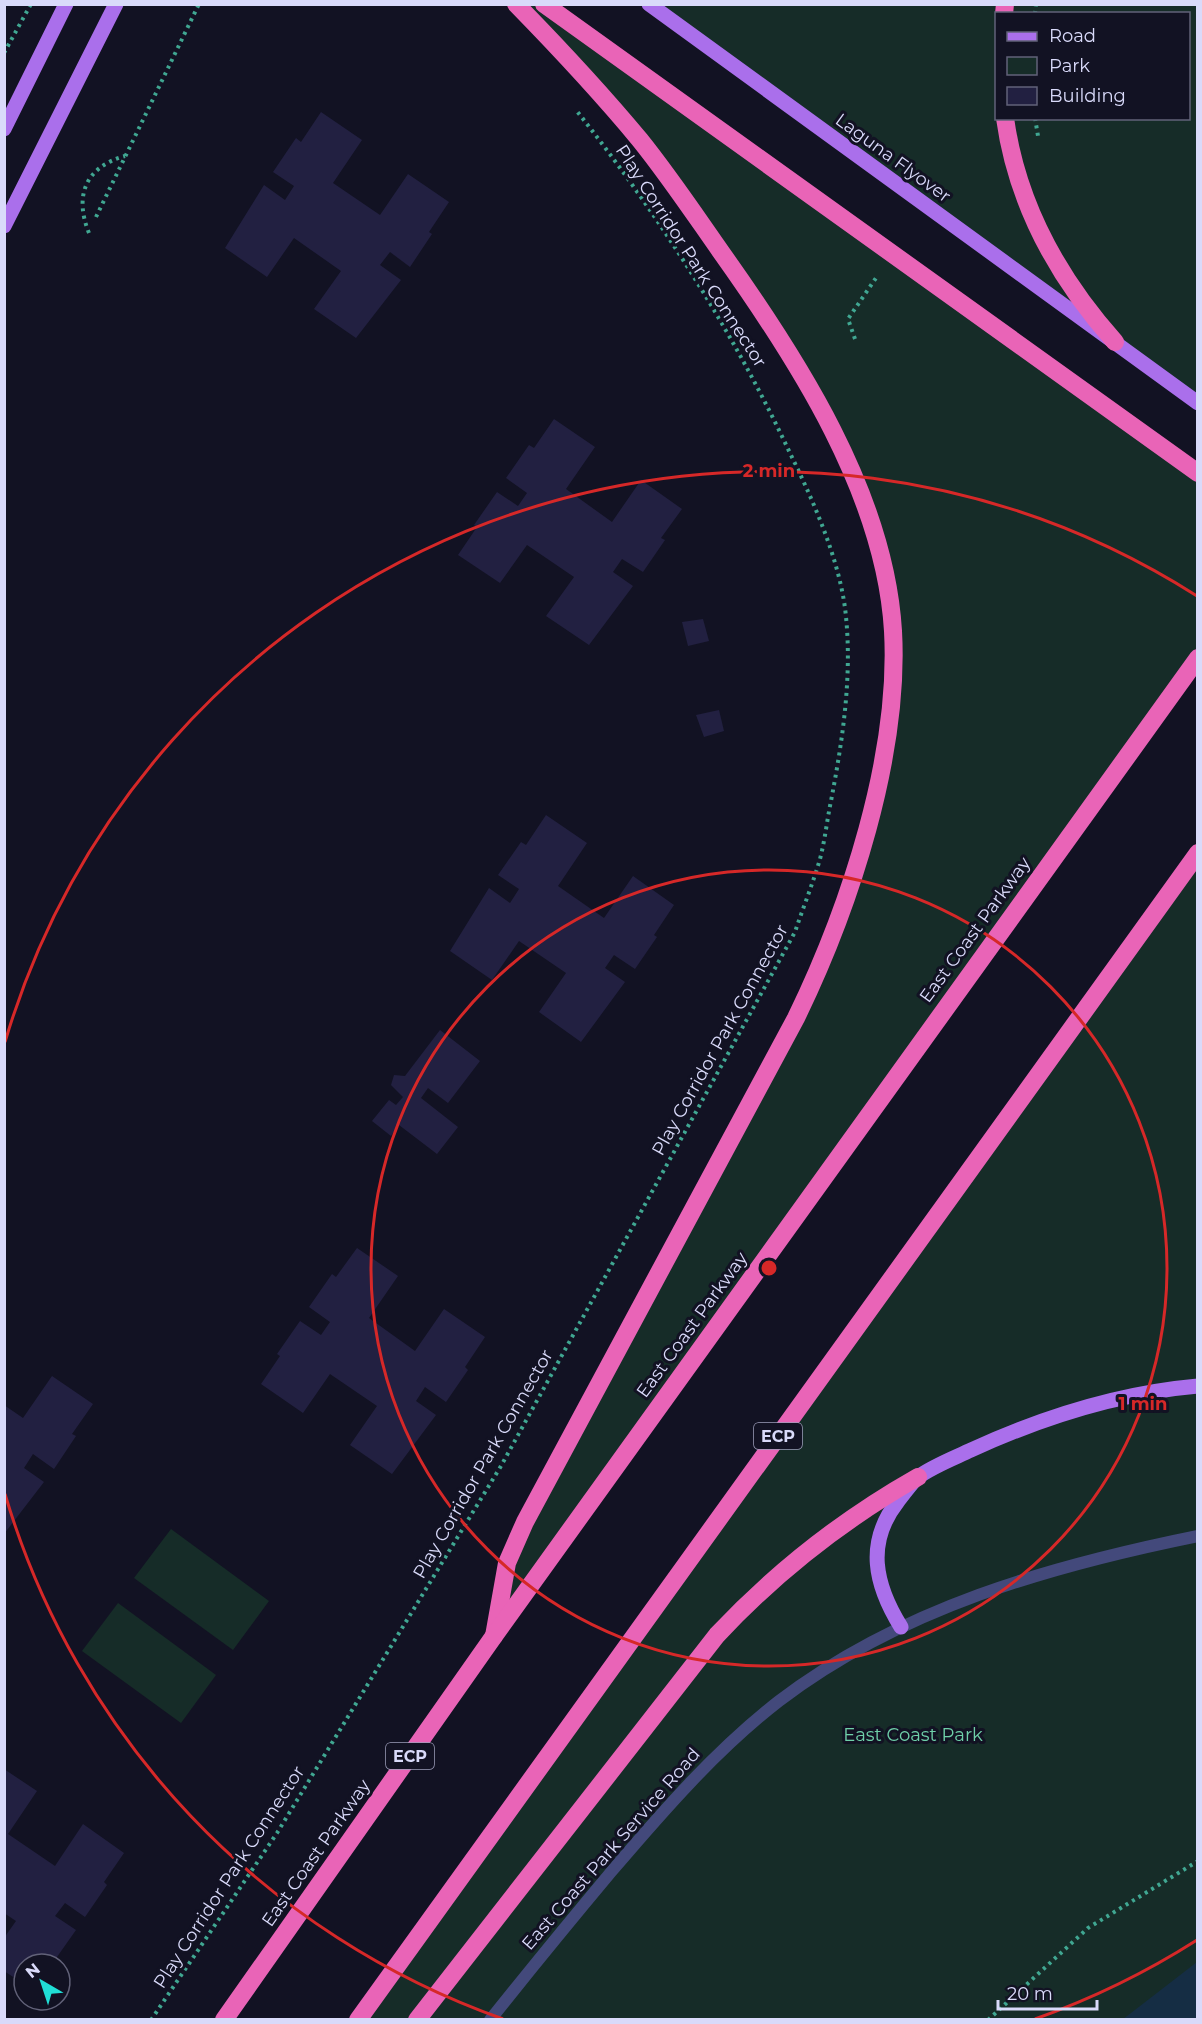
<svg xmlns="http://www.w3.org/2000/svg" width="1202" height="2024" viewBox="0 0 1202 2024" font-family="Montserrat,sans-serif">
<rect width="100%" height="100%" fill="#121223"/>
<g fill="#162c28" fill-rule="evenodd">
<polygon points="543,4 1197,471 1198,656 495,1633 508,1564 796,1018 872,809 893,631 849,469 688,204 516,5"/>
<path d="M651 5H1197V402ZM996 14H1188V118H996Z"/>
<polygon points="1197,851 1197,2019 358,2019"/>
<polygon points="171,1529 269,1601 233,1650 134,1578"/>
<polygon points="118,1603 216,1675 181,1723 82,1651"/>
</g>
<polygon fill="#152d44" points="1197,1962 1197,2019 1123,2019 1131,2013"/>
<g fill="#222041">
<polygon points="321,112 362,140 333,183 380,215 408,174 449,202 429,232 432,234 410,267 390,252 380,265 401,280 356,338 314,309 341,271 294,238 267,277 225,248 264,185 285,200 294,186 273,172 296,138 301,142"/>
<polygon points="554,419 595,447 566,489 612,522 641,480 682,509 661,538 665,540 643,572 622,559 613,572 633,586 589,645 546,616 574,577 527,545 500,583 458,555 477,527 474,525 497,492 518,506 527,493 506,478 529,445 534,448"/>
<polygon points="703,619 709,641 688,646 682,622"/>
<polygon points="719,710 724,731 704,737 696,715"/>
<polygon points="546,815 587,843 558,886 604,918 633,876 674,905 654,935 657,937 635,969 614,955 605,968 625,982 581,1042 539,1012 566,973 519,941 492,980 450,951 489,888 510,903 519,889 498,875 521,842 526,845"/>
<polygon points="440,1030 480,1061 448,1103 428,1088 421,1098 458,1127 437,1154 399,1125 391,1136 372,1121 389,1100 396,1105 403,1097 391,1085 394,1075 405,1076"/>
<polygon points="357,1248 398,1276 369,1318 415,1351 444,1309 485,1337 465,1367 468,1370 446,1402 425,1387 416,1401 436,1415 392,1474 350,1445 377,1406 330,1374 303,1413 261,1384 280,1356 277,1354 300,1321 321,1335 330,1322 309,1307 332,1274 336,1277"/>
<polygon points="52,1376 93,1404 72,1434 76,1436 54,1469 33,1454 24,1468 44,1482 4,1534 4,1405 23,1418"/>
<polygon points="4,1769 37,1791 8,1834 55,1866 83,1824 124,1853 104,1882 107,1885 85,1917 65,1903 55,1916 76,1930 52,1964 24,1964 24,1984 4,1971 4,1938 16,1921 4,1913"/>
</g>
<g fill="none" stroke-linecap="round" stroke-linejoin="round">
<g stroke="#40a792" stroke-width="4" stroke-dasharray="3 4.5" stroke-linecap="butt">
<polyline points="1035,14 1036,4"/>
<polyline points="4,53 31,4"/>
<polyline points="1035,118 1038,136"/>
<polyline points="96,217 199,4"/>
<path d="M89 233C74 196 85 167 125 156"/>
<polyline points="855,339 848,319 878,275"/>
<path d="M151 2020 277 1833 501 1466 795 932C803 908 813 883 820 859 825 840 827 820 831 801 843 738 853 672 845 608 838 556 812 498 789 451 732 330 659 215 576 110"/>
<polyline points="988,2020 1088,1928 1198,1861"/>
</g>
<path stroke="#43497b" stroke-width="12" d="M490 2020C530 1970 570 1921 611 1872 663 1811 716 1750 779 1701 901 1608 1050 1566 1198 1536"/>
<g stroke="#aa6feb" stroke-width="15">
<polyline points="649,4 1198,403"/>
<polyline points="4,129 66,4"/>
<polyline points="4,226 116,4"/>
<path d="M901 1627C875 1585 865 1543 898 1501 904 1494 911 1483 918 1477 933 1466 954 1458 971 1450 1043 1417 1118 1393 1198 1386"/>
</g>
<g stroke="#e964b7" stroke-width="18">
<polyline points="544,4 1198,473"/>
<polyline points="1004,14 1005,4"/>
<path d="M1005 118C1017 205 1058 278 1115 342"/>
<path d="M494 1636 507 1563 525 1522 796 1018C850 907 900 755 893 631 885 495 798 360 721 252 695 215 669 176 640 140 601 93 559 48 516 4"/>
<polyline points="224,2020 494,1636 1198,658"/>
<polyline points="358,2020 1198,853"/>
<path d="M417 2020 717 1635C777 1571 842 1520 918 1477"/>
</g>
</g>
<g fill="none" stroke="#d62828" stroke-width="3">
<circle cx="769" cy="1268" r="398"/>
<path d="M1197 1940A797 797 0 0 1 1035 2019M503 2019A797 797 0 0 1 5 1494M5 1042A797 797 0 0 1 1197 596"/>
</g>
<g text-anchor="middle" stroke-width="6" stroke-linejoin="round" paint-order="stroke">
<g fill="#121223" stroke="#9d9eba" stroke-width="1.5">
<rect x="754" y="1423" width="48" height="26" rx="4.5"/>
<rect x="386" y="1743" width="48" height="26" rx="4.5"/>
</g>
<g font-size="16" font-weight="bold" fill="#d9dafa">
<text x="778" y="1442">ECP</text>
<text x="410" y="1762">ECP</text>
</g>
<g font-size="18" fill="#d9dafa" stroke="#121223">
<text transform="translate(893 158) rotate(36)" y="6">Laguna Flyover</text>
<text transform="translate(691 256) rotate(57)" y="6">Play Corridor Park Connector</text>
<text transform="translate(975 930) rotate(-54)" y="6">East Coast Parkway</text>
<text transform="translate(720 1040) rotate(-61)" y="6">Play Corridor Park Connector</text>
<text transform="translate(692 1325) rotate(-54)" y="6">East Coast Parkway</text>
<text transform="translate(483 1464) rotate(-60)" y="6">Play Corridor Park Connector</text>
<text transform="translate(611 1849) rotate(-49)" y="6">East Coast Park Service Road</text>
<text transform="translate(316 1853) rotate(-55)" y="6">East Coast Parkway</text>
<text transform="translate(229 1877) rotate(-57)" y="6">Play Corridor Park Connector</text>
</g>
<g font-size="18" fill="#6fd0a9" stroke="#121223">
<text x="913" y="1741">East Coast Park</text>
</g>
</g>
<circle cx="769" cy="1268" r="9" fill="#d62828" stroke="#121223" stroke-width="3"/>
<g font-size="18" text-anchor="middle" font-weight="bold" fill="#d62828" stroke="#121223" stroke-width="6" stroke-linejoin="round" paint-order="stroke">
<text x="769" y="477">2 min</text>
<text x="1143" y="1410">1 min</text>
</g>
<rect width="1202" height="2024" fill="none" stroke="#d9dafa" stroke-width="12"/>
<rect x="995" y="12" width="195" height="108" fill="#121223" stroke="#626279" stroke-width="1.5"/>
<rect x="1007" y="32" width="30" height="9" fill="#aa6feb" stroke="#626279" stroke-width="1.5"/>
<text x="1049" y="42" font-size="18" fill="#d9dafa">Road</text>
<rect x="1007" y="57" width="30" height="18" fill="#162c28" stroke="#626279" stroke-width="1.5"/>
<text x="1049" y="72" font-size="18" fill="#d9dafa">Park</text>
<rect x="1007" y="87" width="30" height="18" fill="#222041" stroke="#626279" stroke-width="1.5"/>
<text x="1049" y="102" font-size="18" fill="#d9dafa">Building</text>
<g transform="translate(42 1982) rotate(321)"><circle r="28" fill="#121223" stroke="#626279" stroke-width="1.5"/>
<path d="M0-4.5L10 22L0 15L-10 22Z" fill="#20dfd6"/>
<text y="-9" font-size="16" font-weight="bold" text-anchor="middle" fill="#d9dafa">N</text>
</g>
<path d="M998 2000v9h99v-9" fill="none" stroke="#d9dafa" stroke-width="3"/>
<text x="1007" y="2000" font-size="18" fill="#d9dafa" stroke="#121223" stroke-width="4.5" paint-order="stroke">20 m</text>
</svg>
